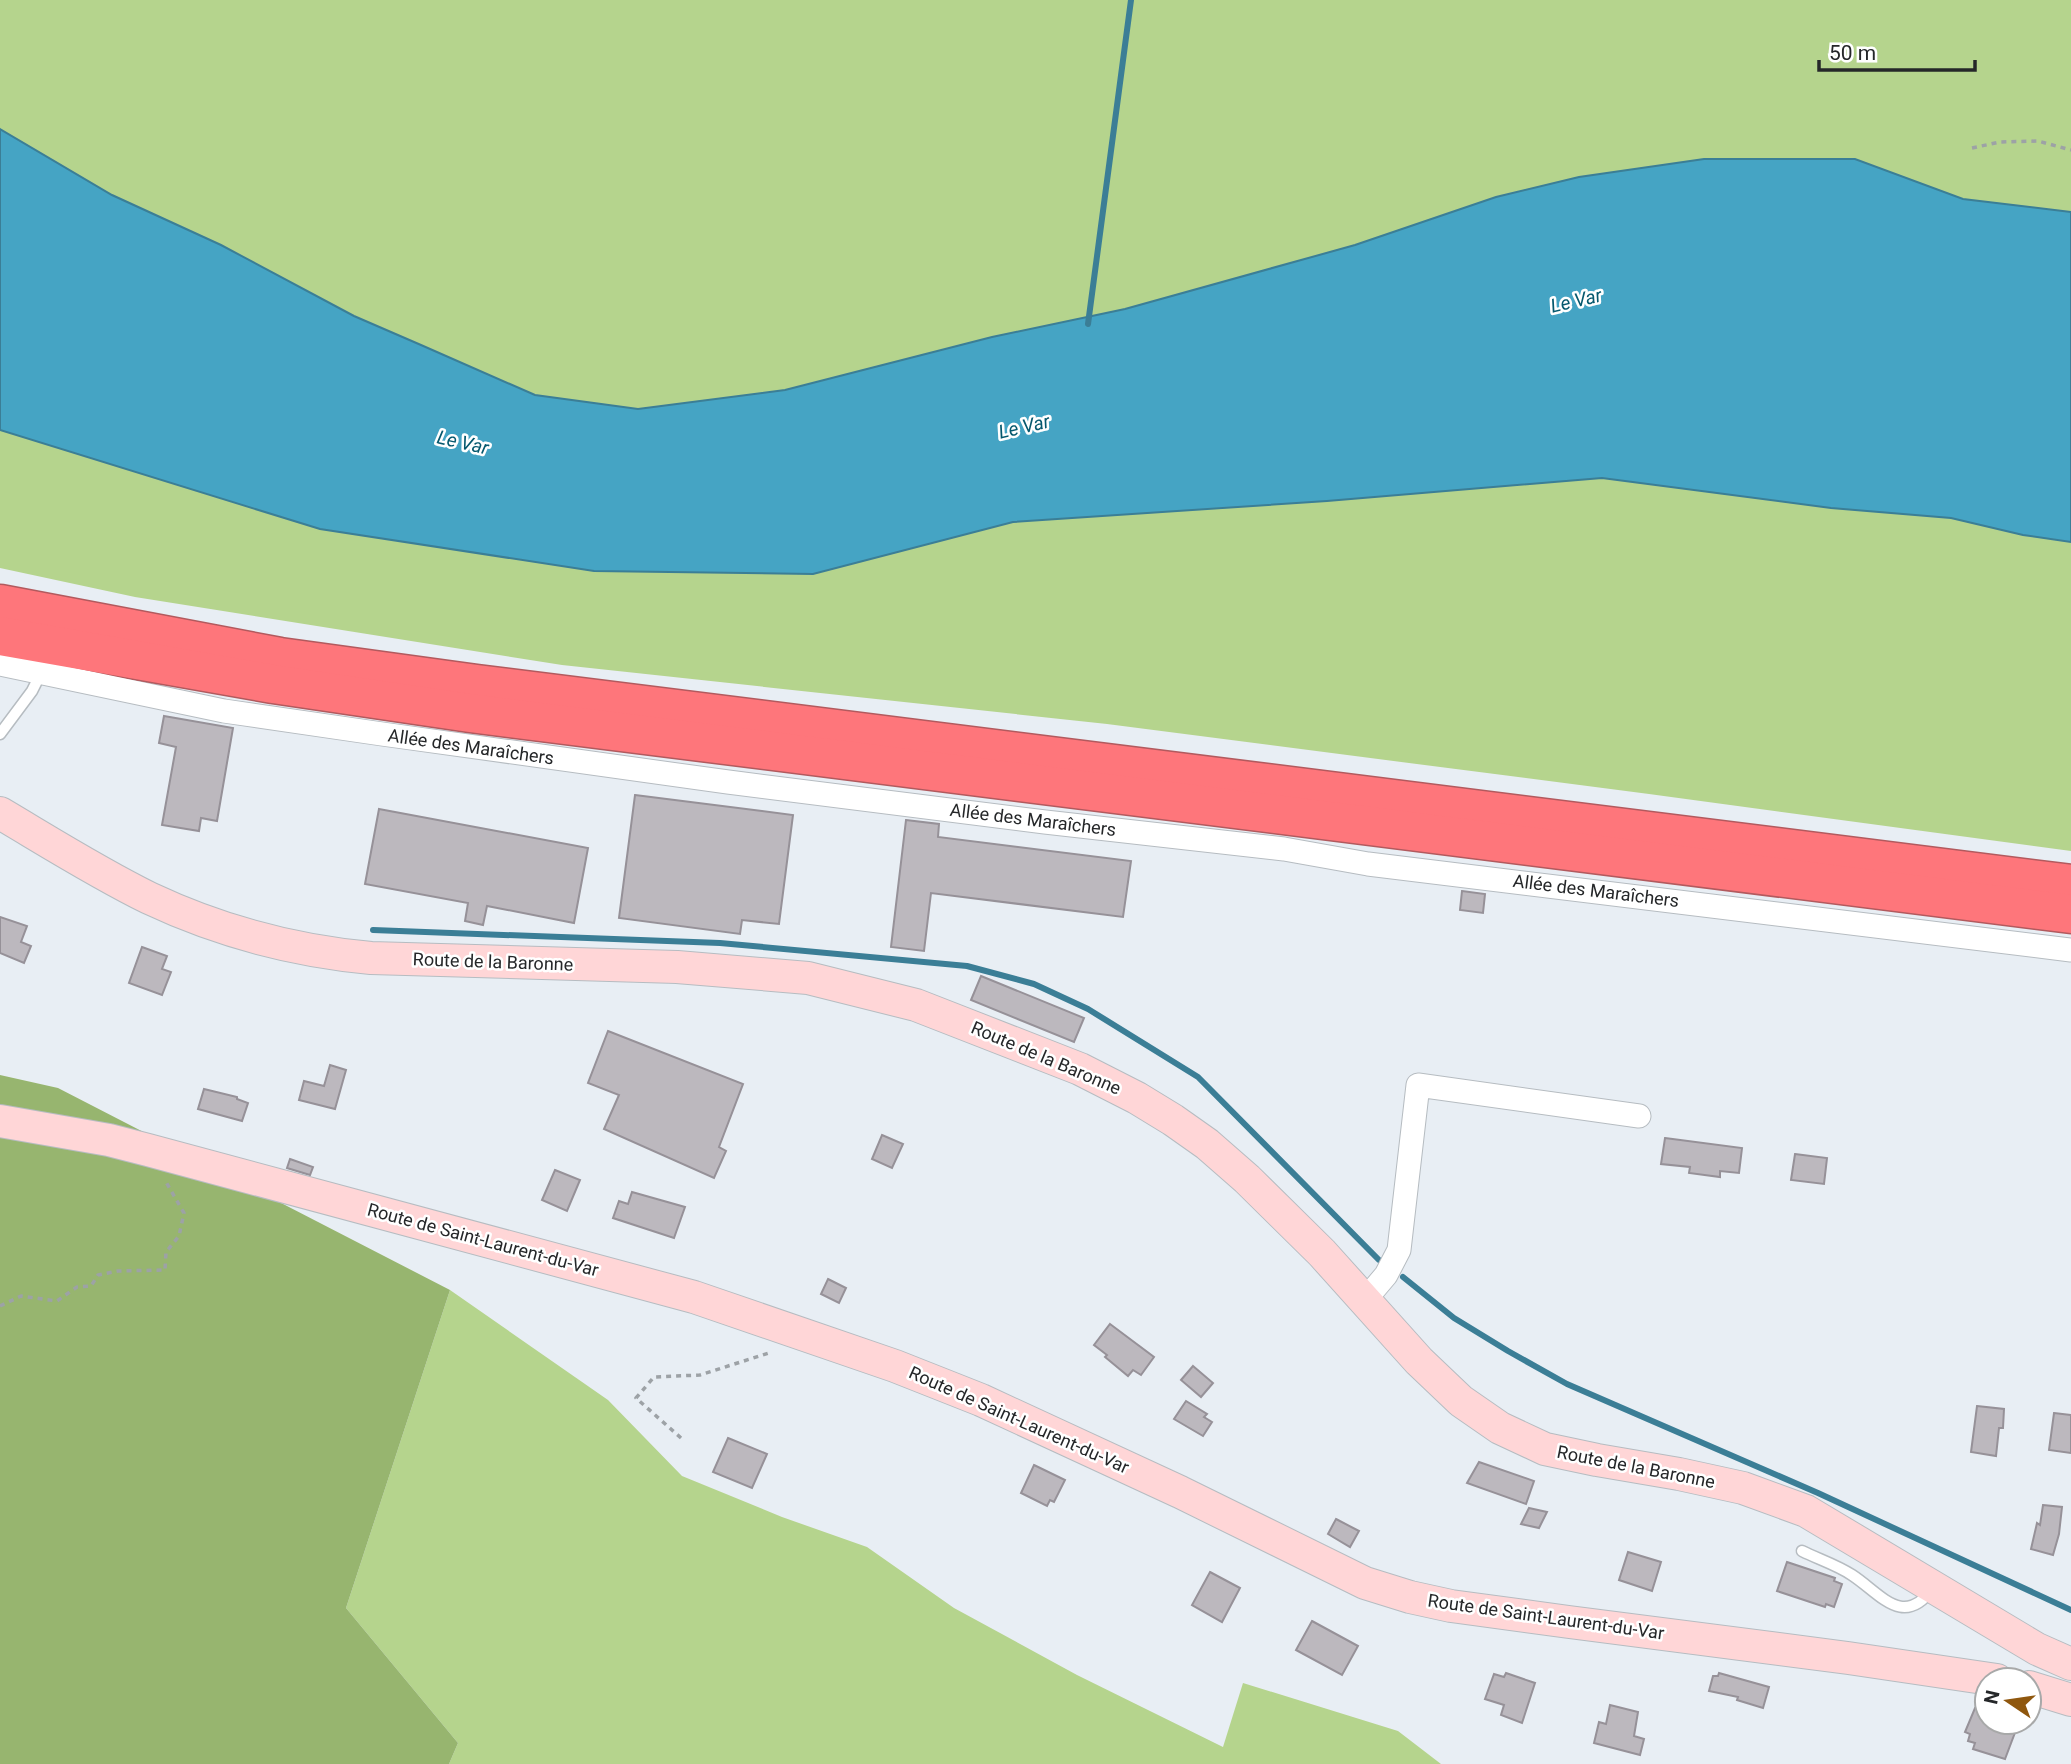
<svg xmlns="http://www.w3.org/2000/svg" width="2071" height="1764" viewBox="0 0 2071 1764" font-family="Roboto,sans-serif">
<rect width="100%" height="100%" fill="#e8eef4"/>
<g fill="#b5d48d">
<polygon points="0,0 2071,0 2071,212 1963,199 1855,159 1704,159 1579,177 1496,197 1355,245 1125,309 992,337 785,390 638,409 535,395 421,345 355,316 221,245 112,195 0,129"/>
<polygon points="0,430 320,529 594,571 813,574 1013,522 1327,501 1602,478 1831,508 1951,518 2023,535 2071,542 2071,851 1649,794 1107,724 562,665 135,597 0,568"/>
<polygon points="450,1290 608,1400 682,1476 782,1517 867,1547 954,1608 1077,1675 1223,1747 1243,1683 1398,1731 1441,1764 449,1764 458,1743 346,1608"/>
</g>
<polygon fill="#97b56f" points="0,1075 58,1088 450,1290 346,1608 458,1743 449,1764 0,1764"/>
<polygon fill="#45a4c4" stroke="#3b7e96" stroke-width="2" points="0,129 112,195 221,245 354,316 421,345 535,395 638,409 785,390 992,337 1125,309 1355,245 1496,197 1579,177 1704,159 1855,159 1963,199 2071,212 2071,542 2023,535 1951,518 1831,508 1602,478 1327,501 1013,522 813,574 594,571 320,529 0,430"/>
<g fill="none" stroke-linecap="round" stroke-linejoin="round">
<g stroke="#3b7e96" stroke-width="6">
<polyline points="1088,324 1131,0"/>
<polyline points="373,930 720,943 967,966 1034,984 1088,1009 1198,1077 1379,1260"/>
<polyline points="1403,1277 1454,1318 1508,1351 1567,1384 1818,1493 2071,1610"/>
</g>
</g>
<g fill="#bcb8be" stroke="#969198" stroke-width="2">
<polygon points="164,716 233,728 217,821 201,818 199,831 162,825 176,747 159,743"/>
<polygon points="635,795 793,815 779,924 742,920 740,934 619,918"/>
<polygon points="379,809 588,848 574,923 487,906 483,925 465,921 468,903 365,884"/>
<polygon points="906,820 939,824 938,837 1131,861 1123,917 931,893 924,951 891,947"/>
<polygon points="1462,891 1485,894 1483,913 1460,910"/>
<polygon points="0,917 27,926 21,942 31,946 24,963 0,953"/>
<polygon points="142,947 167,956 162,969 171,972 162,995 129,983"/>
<polygon points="981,976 1084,1018 1074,1042 971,1000"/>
<polygon points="608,1031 743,1084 719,1147 726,1151 714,1178 604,1129 619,1095 588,1083"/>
<polygon points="330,1065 346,1070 335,1109 299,1100 304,1081 324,1086"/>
<polygon points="204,1089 237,1097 237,1099 248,1103 242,1121 198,1109"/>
<polygon points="882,1135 903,1144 892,1168 872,1159"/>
<polygon points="1665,1138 1742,1148 1739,1173 1720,1171 1720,1177 1689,1173 1690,1167 1661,1164"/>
<polygon points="1795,1154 1827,1158 1824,1184 1791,1180"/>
<polygon points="290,1159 313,1167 310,1175 287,1168"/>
<polygon points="555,1170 580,1180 567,1211 542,1200"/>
<polygon points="632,1192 685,1207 674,1238 613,1218 619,1201 628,1204"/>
<polygon points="828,1279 846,1288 839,1303 821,1294"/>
<polygon points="1110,1324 1154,1357 1141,1375 1133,1370 1128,1376 1105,1357 1107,1355 1094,1345"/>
<polygon points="1193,1366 1213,1383 1201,1397 1181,1380"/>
<polygon points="1186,1401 1207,1414 1204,1417 1212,1422 1203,1436 1174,1419"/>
<polygon points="1977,1406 2004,1409 2003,1428 1999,1428 1996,1456 1971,1452"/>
<polygon points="2054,1413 2071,1415 2071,1453 2049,1450"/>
<polygon points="728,1438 767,1454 752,1488 713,1472"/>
<polygon points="1479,1462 1534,1481 1526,1504 1467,1483"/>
<polygon points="1034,1465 1065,1480 1054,1502 1050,1500 1047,1506 1021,1493"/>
<polygon points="2043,1505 2062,1507 2059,1534 2053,1555 2031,1549 2037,1523 2040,1525"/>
<polygon points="1529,1508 1547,1512 1539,1528 1521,1524"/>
<polygon points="1336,1519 1359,1531 1350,1547 1328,1534"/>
<polygon points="1628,1552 1661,1562 1652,1591 1619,1580"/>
<polygon points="1787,1562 1835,1578 1834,1581 1842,1584 1834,1607 1826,1604 1825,1607 1777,1591"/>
<polygon points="1210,1572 1240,1588 1222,1622 1192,1605"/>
<polygon points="1312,1621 1358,1646 1342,1675 1296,1650"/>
<polygon points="1506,1673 1535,1683 1522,1723 1501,1715 1504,1705 1485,1699 1494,1674 1504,1677"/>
<polygon points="1719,1673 1769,1687 1763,1708 1737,1700 1738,1697 1709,1691 1713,1676 1718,1676"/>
<polygon points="1610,1705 1638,1712 1634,1736 1644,1739 1640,1755 1594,1743 1599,1722 1606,1724"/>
<polygon points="1975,1708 1987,1713 1987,1722 2019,1722 2005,1759 1973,1749 1975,1743 1968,1741 1970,1734 1965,1732"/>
</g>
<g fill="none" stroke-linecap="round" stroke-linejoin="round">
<defs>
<g id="lane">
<polyline points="0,734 32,691 41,673"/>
<path d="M1802 1551C1818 1559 1837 1565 1852 1575 1881 1594 1903 1629 1933 1588"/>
</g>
<g id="street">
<polyline points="0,664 224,711 382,734 728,782 1045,822 1284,849 1368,864 2071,950"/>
<polyline points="1364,1301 1386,1275 1399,1250 1418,1085 1639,1116"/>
</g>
<g id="secondary">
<path d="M0 813C49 842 98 873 149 898 219 931 295 951 371 958L677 967 808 978 916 1005 1080 1069 1137 1098 1173 1120 1207 1144 1247 1179 1322 1253 1419 1361 1461 1401 1500 1428 1545 1449 1597 1460 1679 1474 1743 1488 1806 1511 2037 1649 2071 1664"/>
<polyline points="0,1121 109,1140 148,1150 694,1297 895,1366 981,1400 1180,1492 1365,1583 1410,1597 1451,1606 1569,1622 1848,1658 1997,1680"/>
<polyline points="2029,1687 2071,1700"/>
</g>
<g id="highway">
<polyline points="0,604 280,657 477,684 2071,884"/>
<polyline points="0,636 273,684 470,713 2071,914"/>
</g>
</defs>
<use href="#lane" stroke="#b6bcc1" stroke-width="13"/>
<use href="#street" stroke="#b6bcc1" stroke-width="25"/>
<use href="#secondary" stroke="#b6bcc1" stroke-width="34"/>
<use href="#highway" stroke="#b25a5e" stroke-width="41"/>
<g stroke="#9da2a6" stroke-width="3.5" stroke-dasharray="5 5" stroke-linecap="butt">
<polyline points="1972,148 2000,142 2038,141 2071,150"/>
<polyline points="0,1306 21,1296 57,1301 77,1287 91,1286 98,1275 118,1271 165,1270 166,1252 179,1236 184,1213 166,1182"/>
<polyline points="681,1438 636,1398 654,1377 700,1375 772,1352"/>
</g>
<use href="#lane" stroke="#fff" stroke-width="10"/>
<use href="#street" stroke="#fff" stroke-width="23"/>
<use href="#secondary" stroke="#ffd6d7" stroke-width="32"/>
<use href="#highway" stroke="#fe767b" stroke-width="38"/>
</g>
<g text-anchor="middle" stroke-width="5" stroke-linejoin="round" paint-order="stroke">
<g font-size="18" fill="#252729" stroke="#fff">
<text transform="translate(471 747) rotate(8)" y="6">Allée des Maraîchers</text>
<text transform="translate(1033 820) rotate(7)" y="6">Allée des Maraîchers</text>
<text transform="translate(1596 891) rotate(7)" y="6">Allée des Maraîchers</text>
<text transform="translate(493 962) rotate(2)" y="6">Route de la Baronne</text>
<text transform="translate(1046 1058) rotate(23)" y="6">Route de la Baronne</text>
<text transform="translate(483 1240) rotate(15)" y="6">Route de Saint-Laurent-du-Var</text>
<text transform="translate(1019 1420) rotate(24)" y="6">Route de Saint-Laurent-du-Var</text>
<text transform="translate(1636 1467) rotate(11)" y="6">Route de la Baronne</text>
<text transform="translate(1546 1617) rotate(8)" y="6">Route de Saint-Laurent-du-Var</text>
</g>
<g font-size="19" font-style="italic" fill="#05586e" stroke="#fff">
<text transform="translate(1576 300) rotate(-13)" y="7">Le Var</text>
<text transform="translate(1024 426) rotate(-13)" y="7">Le Var</text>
<text transform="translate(463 442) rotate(13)" y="7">Le Var</text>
</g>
</g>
<g transform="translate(2008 1701) rotate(283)"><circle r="33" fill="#ffffff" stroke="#a8a9a9" stroke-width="2"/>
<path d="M0-5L12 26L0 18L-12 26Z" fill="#8f570e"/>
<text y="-10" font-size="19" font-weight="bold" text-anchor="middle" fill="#252729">N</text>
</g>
<path d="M1819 60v10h156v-10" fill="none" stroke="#252729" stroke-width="3.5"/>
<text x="1829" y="60" font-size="21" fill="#252729" stroke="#ffffff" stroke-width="5" paint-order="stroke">50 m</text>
</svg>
